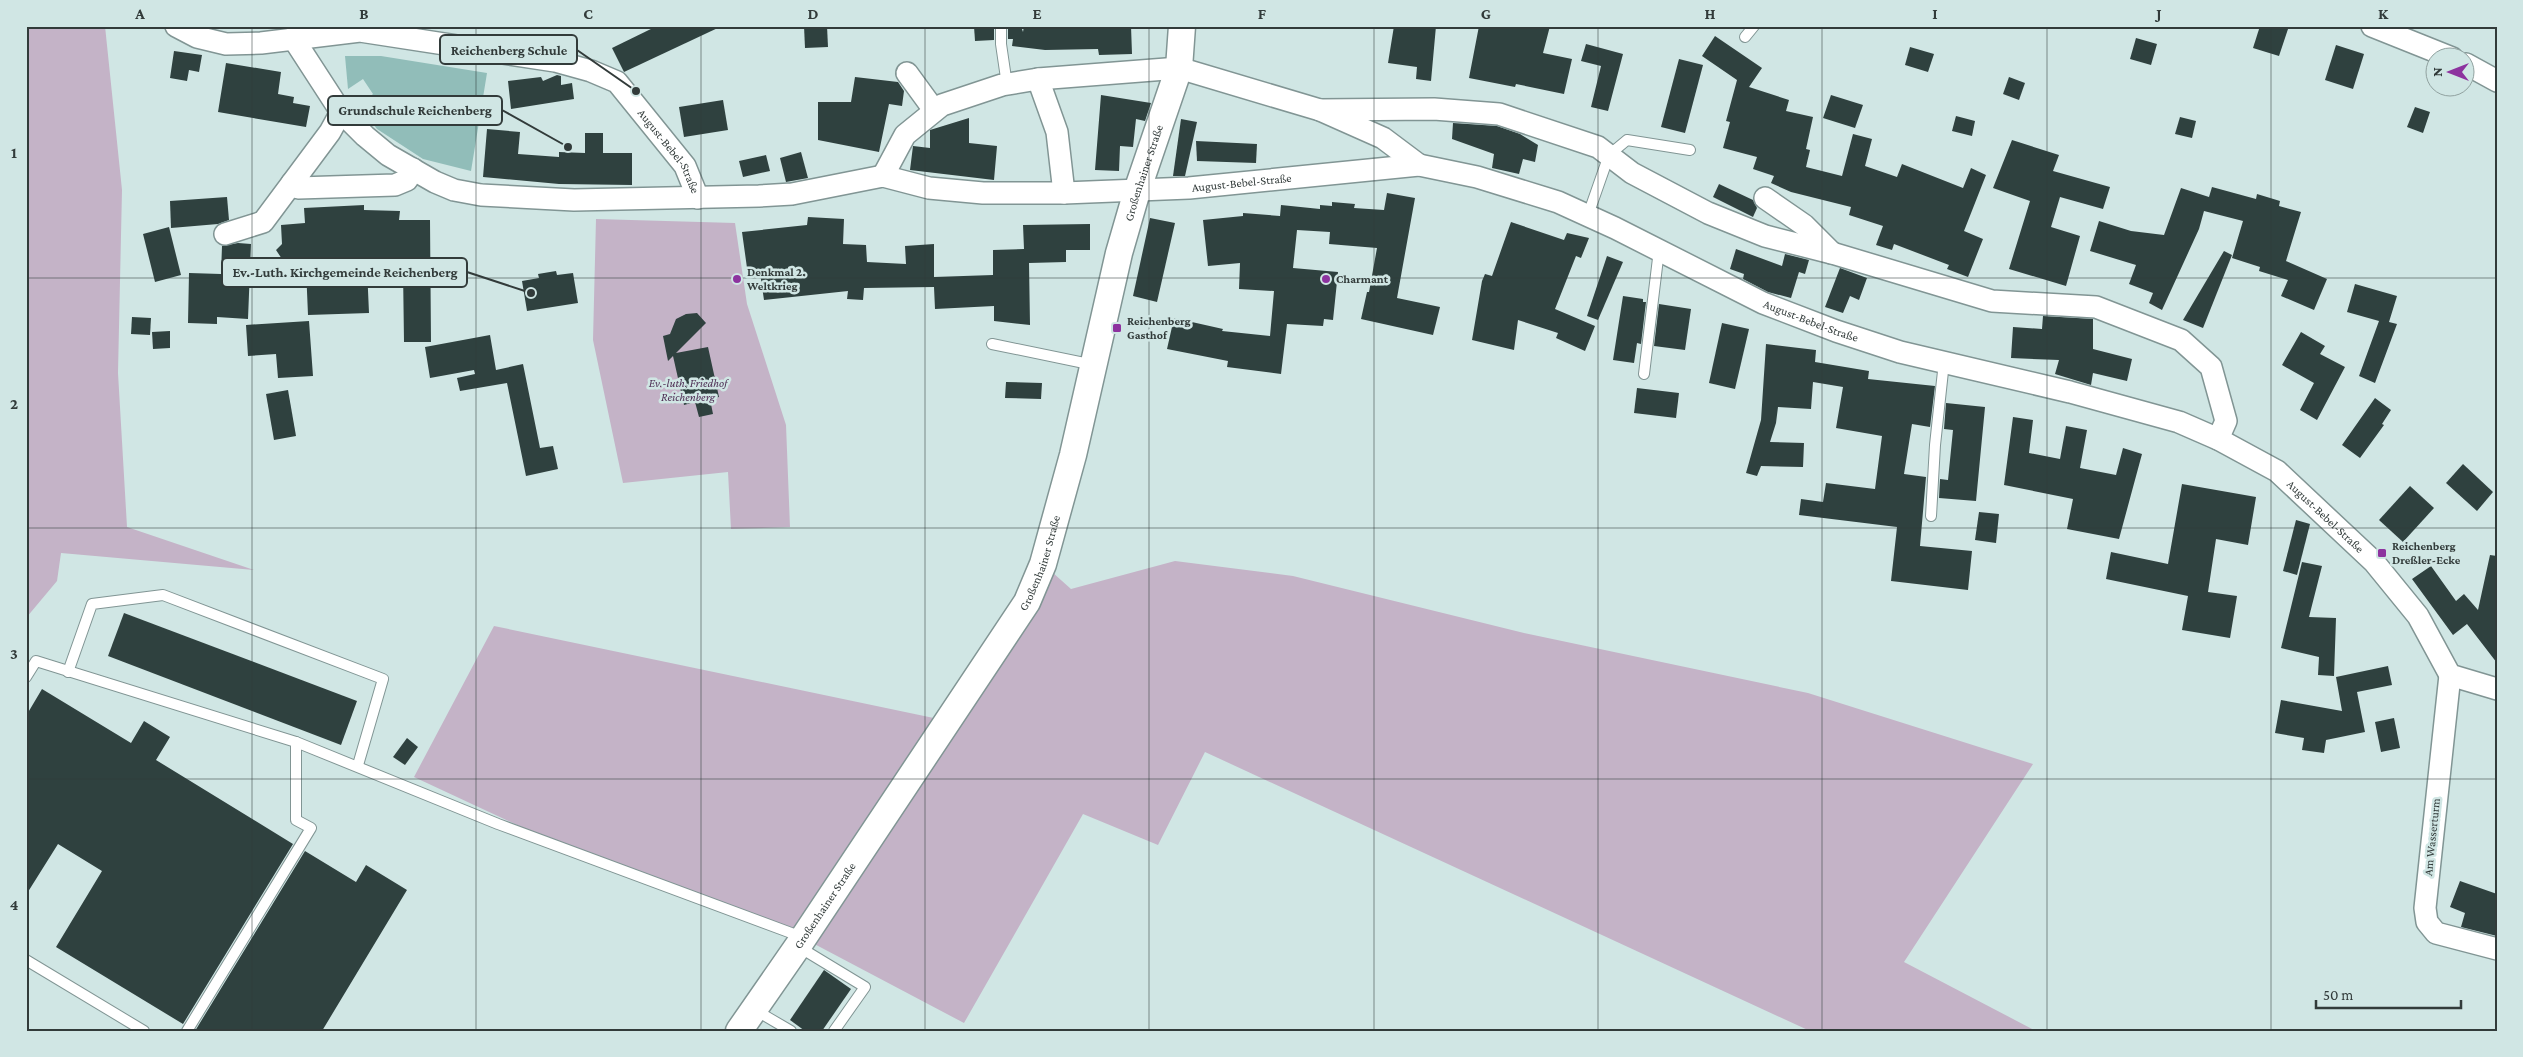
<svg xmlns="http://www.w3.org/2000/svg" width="2523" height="1057" viewBox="0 0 2523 1057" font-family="'Crimson Pro',serif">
<rect width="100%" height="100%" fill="#d0e6e4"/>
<g fill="#c4b3c7">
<polygon points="26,26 105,26 122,190 118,373 127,527 254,570 61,553 57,581 26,618"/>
<polygon points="596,219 735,223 747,304 786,425 790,527 731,529 728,472 623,483 593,340"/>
<polygon points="1175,561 1293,576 1524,633 1808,693 2033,764 1904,962 2036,1031 1810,1031 1205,752 1158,845 1083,814 964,1023 803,938 571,850 414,777 494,626 948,721 1043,564 1071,589"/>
</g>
<polygon fill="#91bdb9" points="345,56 381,56 487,73 471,171 423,159 377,129 360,106 373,94 363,79 348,89"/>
<g fill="#2f413f">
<polygon points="657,26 722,26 624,72 612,48"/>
<polygon points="804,26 827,26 828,47 805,48"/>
<polygon points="974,26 994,26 994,40 975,41"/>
<polygon points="1008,26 1021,26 1023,32 1024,26 1131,26 1132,54 1099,55 1098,49 1045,50 1012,46 1013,39 1008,39"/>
<polygon points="1394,26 1436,26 1431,81 1416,79 1417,67 1388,63"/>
<polygon points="1479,26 1550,26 1543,53 1572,59 1564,94 1516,84 1515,87 1469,78"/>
<polygon points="2260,26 2279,26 2288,29 2279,56 2253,48"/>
<polygon points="1715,36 1762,68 1749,87 1789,100 1786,111 1813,117 1806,149 1810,150 1806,167 1842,176 1853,134 1872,139 1865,166 1897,177 1902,164 1963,188 1971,168 1986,175 1964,231 1983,239 1968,277 1947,269 1949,265 1894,244 1892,250 1876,245 1883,226 1849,215 1851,207 1791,192 1771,183 1774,176 1753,169 1757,157 1723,148 1730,122 1726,121 1737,80 1702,56"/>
<polygon points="2136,38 2157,44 2151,65 2130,59"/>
<polygon points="1586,44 1623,54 1608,111 1591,107 1601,66 1581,61"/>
<polygon points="2336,45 2364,54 2353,89 2325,80"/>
<polygon points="1910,47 1934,54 1928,72 1905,65"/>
<polygon points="174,51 202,55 199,72 189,70 187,81 170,78"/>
<polygon points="1679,59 1703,65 1685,133 1661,127"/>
<polygon points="226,63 281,72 278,94 294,97 293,103 310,106 306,127 218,112"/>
<polygon points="557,75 561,76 561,85 572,83 574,99 511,109 508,81 541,77 543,81"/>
<polygon points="855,77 898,82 904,91 902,106 889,104 879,152 818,140 818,102 851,102"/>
<polygon points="2009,77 2025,83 2019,100 2003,94"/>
<polygon points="1101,95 1151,103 1145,121 1136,119 1133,147 1120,146 1119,171 1095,170"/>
<polygon points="1831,95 1863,105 1855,128 1823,118"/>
<polygon points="723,100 728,130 684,137 679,107"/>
<polygon points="2415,107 2430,112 2423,133 2407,127"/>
<polygon points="1956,116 1975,121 1972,136 1952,131"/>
<polygon points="2180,117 2196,121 2192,138 2175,134"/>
<polygon points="969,118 969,143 997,146 994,180 910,170 913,146 930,148 930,130"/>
<polygon points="1181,119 1197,122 1185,176 1173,176"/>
<polygon points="1453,123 1497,126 1520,134 1538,145 1535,162 1523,159 1519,174 1492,168 1494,154 1452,139"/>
<polygon points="487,129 520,132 518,154 559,157 559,152 585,153 585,133 603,133 603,153 632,153 632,185 559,184 483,177"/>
<polygon points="2012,140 2059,155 2053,171 2110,187 2103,209 2060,197 2051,227 2080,236 2066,286 2009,269 2030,201 1993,188"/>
<polygon points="1196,141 1257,144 1256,163 1197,161"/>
<polygon points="801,152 808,178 786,182 780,158"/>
<polygon points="766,155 770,171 743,177 739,161"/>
<polygon points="1719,184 1753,200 1757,208 1753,217 1713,197"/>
<polygon points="2212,187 2256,199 2257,194 2280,201 2279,206 2301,212 2286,261 2327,279 2314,310 2281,296 2288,280 2259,271 2260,267 2232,258 2243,221 2204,211 2199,229 2162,310 2149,303 2153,293 2129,284 2136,265 2090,251 2099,221 2131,231 2164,235 2181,188 2209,197"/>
<polygon points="1387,193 1415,198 1397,298 1440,307 1433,335 1361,319 1367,292 1369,292 1377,248 1329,244 1330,232 1297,230 1293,268 1338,272 1333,320 1324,319 1323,326 1287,324 1281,374 1227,367 1228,361 1167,349 1174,318 1223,329 1222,331 1270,336 1274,291 1239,289 1240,263 1208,266 1203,220 1243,216 1243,213 1280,216 1281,205 1320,209 1320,205 1332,206 1332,202 1355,204 1354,208 1384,210"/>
<polygon points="227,197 229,220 218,224 171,228 170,201"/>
<polygon points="364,205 364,210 400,211 399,220 430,220 431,342 404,342 403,269 367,268 369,313 308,315 306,268 282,269 282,259 276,250 282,244 281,225 305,223 304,208"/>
<polygon points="808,217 844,219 843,244 866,245 867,262 906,264 905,246 934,244 934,277 993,275 993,250 1024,249 1023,225 1090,224 1090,250 1066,250 1066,262 1029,263 1030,325 994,321 994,306 935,309 934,287 864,288 863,300 847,299 848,291 764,300 760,273 748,275 742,232 807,225"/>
<polygon points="1150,218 1175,223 1157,302 1133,296"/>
<polygon points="1511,222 1564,240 1567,233 1589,238 1581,258 1576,256 1555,309 1595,326 1585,351 1556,338 1558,333 1518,320 1514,350 1472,340 1482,281 1485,274 1492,276"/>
<polygon points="169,227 181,275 155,282 143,234"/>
<polygon points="238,243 251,244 248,319 217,317 217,324 188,323 189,273 221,274 222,246"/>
<polygon points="1736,249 1782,266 1785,254 1809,260 1805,274 1799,272 1791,298 1768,292 1743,279 1744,274 1730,269"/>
<polygon points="2224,251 2232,255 2203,328 2183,320"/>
<polygon points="1607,256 1623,262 1598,320 1587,316"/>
<polygon points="1840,268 1867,278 1859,300 1850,296 1843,313 1825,307"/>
<polygon points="556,271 557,275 573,273 578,303 527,311 522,281 539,278 538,274"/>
<polygon points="2355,284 2397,296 2389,322 2397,324 2375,383 2359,376 2379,321 2347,312"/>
<polygon points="1623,296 1643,299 1643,302 1646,302 1641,344 1637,343 1634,363 1613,360"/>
<polygon points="1659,304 1691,309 1685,350 1654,346"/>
<polygon points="697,313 706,323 676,353 708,347 719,397 710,399 713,414 699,417 695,402 684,405 673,356 668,361 663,336 670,334 676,319 686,314"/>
<polygon points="2043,316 2093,319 2093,349 2132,359 2127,381 2093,373 2091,385 2055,374 2059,360 2011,358 2013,327 2042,329"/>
<polygon points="132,317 151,318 150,335 131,334"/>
<polygon points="309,321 313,376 278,378 276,354 248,356 246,325"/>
<polygon points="1722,323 1749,329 1735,389 1709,383"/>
<polygon points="170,331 170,348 153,349 152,332"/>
<polygon points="2301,332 2325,346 2320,354 2345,367 2317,420 2300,410 2314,383 2282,365"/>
<polygon points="490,335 496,370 523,364 540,448 553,446 558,469 526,476 507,383 460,391 457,378 475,374 474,370 430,378 425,347"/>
<polygon points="1766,344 1816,350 1815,362 1869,371 1868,379 1935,386 1930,427 1912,424 1904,474 1926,477 1920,546 1972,551 1968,590 1891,581 1897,527 1799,515 1801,499 1823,502 1826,483 1875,489 1882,436 1836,428 1843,387 1813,382 1811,409 1778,407 1776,423 1770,442 1804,443 1803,467 1761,466 1757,476 1746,473 1761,420"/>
<polygon points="1006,382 1042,383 1041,399 1005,398"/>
<polygon points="1637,388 1679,393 1676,418 1634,413"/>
<polygon points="288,390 296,436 274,440 266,394"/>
<polygon points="2375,398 2391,410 2382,424 2384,425 2360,458 2342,445"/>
<polygon points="1946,403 1985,407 1976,501 1939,498 1940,479 1948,480 1953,430 1944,429"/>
<polygon points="2013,417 2033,420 2029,453 2060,459 2066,426 2087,430 2080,468 2116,475 2123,448 2142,454 2119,539 2067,529 2073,499 2004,485"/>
<polygon points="2463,464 2493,492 2477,511 2446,483"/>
<polygon points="2182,484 2256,497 2248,545 2216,539 2208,592 2237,596 2230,638 2182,630 2188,596 2106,579 2111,552 2168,564"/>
<polygon points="2410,486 2434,508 2403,542 2379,520"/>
<polygon points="1979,512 1999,514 1996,543 1975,540"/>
<polygon points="2296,520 2310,524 2297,575 2283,571"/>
<polygon points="2490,555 2497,556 2497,663 2467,624 2453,635 2412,579 2431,566 2456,601 2464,594 2478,610"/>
<polygon points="2302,562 2322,566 2309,617 2336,618 2334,676 2318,675 2319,657 2281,648"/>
<polygon points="124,613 357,701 341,745 108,656"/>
<polygon points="2388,666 2392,685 2357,692 2365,732 2326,740 2324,753 2302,750 2304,738 2275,733 2281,700 2342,711 2336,677"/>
<polygon points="42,689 131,743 144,721 170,737 156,760 293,844 183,1024 56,947 102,871 58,844 26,895 26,716"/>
<polygon points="2394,718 2400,748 2381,752 2375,722"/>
<polygon points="407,738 418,747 405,765 393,757"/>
<polygon points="305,851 356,882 366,865 407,890 322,1031 195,1031"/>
<polygon points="2460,881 2497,894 2497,936 2461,927 2465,913 2450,907"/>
<polygon points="824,970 851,989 822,1031 805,1031 790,1020"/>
</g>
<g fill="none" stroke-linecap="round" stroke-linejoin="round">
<defs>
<g id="service">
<polyline points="1001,26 1001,44 1007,85"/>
<polyline points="1745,37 1754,26"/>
<polyline points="1588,215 1609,155 1627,140 1690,150"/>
<polyline points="992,344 1094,365"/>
<polyline points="1644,374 1659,250"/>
<polyline points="1931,516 1935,445 1944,362"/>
<polyline points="68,672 92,604 163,595 383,679 358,765"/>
<polyline points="26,677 36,661 296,742 498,824 802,937"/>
<polyline points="799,947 865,987 834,1031"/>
<polyline points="26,960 144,1031"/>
<polyline points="755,1010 791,1031"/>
<polyline points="187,1031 311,828 296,820 296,742"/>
</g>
<g id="minor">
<path id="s1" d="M176 26 197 37 226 44 261 43 360 31 555 61 591 71 617 82 685 166 698 198"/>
<polyline points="2372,26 2452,58"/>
<path id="s2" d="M293 38 341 112 365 136 388 155 435 182 454 190 481 195 574 200 759 196 792 194 883 176 929 188 983 193H1064L1189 188 1419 165 1477 177 1558 202 1615 228 1763 303 1836 331 1900 352 2070 392 2179 422 2218 439 2277 471 2374 562 2418 616 2450 675 2497 689"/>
<polyline points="2466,64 2497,81"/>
<polyline points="907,73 934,110"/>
<polyline points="1038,79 1057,132 1064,193"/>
<polyline points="1320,110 1434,109 1499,114 1598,147 1632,173 1708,213 1765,236 1832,253 1992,301 2096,307 2181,340 2211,367 2226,421 2218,439"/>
<polyline points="883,176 905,135 942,105 1002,85 1038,79 1179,68 1320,110 1383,138 1419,165"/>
<polyline points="292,183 298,188 395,185 407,180 413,169"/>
<polyline points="1765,198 1804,225 1832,253"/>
<polyline points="225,234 263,222 330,132 341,112"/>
<polyline points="2450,675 2425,908 2427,922 2436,933 2497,949"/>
</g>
<g id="tertiary">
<path id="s3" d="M739 1031 798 946 1027 602 1043 564 1073 455 1119 253 1137 191 1179 68 1182 26"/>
</g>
</defs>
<use href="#service" stroke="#819594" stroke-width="12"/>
<use href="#minor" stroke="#819594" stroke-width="24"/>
<use href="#tertiary" stroke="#819594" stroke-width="29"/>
<use href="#service" stroke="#fff" stroke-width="10"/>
<use href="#minor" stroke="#fff" stroke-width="21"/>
<use href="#tertiary" stroke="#fff" stroke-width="26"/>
</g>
<path fill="none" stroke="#323b3a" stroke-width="1" stroke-opacity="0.55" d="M252 26V1031M476 26V1031M701 26V1031M925 26V1031M1149 26V1031M1374 26V1031M1598 26V1031M1822 26V1031M2047 26V1031M2271 26V1031M26 278H2497M26 528H2497M26 779H2497"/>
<g fill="#8d339f" stroke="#d0e6e4" stroke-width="2">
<circle cx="737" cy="279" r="5"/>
<circle cx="1326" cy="279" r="5"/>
<rect x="1112" y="323" width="10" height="10" rx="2.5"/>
<rect x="2377" y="548" width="10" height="10" rx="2.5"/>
</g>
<g text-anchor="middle" stroke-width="5" stroke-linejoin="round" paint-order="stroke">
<g font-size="12" fill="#323b3a" stroke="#d0e6e4">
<text dy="4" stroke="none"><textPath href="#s1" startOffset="538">August-Bebel-Straße</textPath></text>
<text dy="4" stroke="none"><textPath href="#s3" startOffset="962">Großenhainer Straße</textPath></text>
<text dy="4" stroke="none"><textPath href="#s2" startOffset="1019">August-Bebel-Straße</textPath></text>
<text dy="4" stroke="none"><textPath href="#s2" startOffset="1621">August-Bebel-Straße</textPath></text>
<text dy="4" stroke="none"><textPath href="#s2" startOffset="2179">August-Bebel-Straße</textPath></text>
<text dy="4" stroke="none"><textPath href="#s3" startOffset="558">Großenhainer Straße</textPath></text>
<text transform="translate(2432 837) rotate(-84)" y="4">Am Wasserturm</text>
<text dy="4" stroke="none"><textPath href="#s3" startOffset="152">Großenhainer Straße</textPath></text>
</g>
<g font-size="12" font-weight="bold" fill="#323b3a" stroke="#d0e6e4" text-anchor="start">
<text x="747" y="276">Denkmal 2.<tspan x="747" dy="14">Weltkrieg</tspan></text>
<text x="1336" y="283">Charmant</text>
<text x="1127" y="325">Reichenberg<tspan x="1127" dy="14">Gasthof</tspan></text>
<text x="2392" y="550">Reichenberg<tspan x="2392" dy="14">Dreßler-Ecke</tspan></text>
</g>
<g font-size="12" font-style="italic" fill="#4e2e54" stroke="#d0e6e4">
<text x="688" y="387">Ev.-luth. Friedhof<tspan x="688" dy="14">Reichenberg</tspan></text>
</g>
</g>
<path fill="none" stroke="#323b3a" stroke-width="2" d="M636 91L577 50M568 147L502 110M531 293L467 272"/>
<g fill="#323b3a" stroke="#d0e6e4" stroke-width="2">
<circle cx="636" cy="91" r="5"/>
<circle cx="568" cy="147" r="5"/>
<circle cx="531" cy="293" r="5"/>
</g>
<g fill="#d0e6e4" stroke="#323b3a" stroke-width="2">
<rect x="440" y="35" width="137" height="29" rx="5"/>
<rect x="328" y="96" width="174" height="29" rx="5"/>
<rect x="222" y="258" width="245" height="29" rx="5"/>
</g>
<g font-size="14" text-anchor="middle" font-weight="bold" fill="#323b3a">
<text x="509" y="55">Reichenberg Schule</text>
<text x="415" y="115">Grundschule Reichenberg</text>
<text x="345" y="277">Ev.-Luth. Kirchgemeinde Reichenberg</text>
</g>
<rect width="2523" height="1057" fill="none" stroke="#d0e6e4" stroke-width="55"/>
<g transform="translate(2450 72) rotate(270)"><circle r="24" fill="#d0e6e4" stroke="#91a2a0"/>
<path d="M0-4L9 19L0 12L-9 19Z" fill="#8d339f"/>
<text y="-8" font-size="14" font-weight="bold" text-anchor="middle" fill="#323b3a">N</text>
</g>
<path d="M2316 1000v8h145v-8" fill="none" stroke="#323b3a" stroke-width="2.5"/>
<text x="2323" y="1000" font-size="15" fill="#323b3a" stroke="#d0e6e4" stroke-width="4" paint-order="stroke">50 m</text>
<rect x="28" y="28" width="2468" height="1002" fill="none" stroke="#323b3a" stroke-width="2"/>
<g font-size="16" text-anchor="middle" font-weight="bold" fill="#323b3a">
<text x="140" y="19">A</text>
<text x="364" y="19">B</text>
<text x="588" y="19">C</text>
<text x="813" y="19">D</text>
<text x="1037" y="19">E</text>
<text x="1262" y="19">F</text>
<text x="1486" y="19">G</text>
<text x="1710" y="19">H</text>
<text x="1935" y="19">I</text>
<text x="2159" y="19">J</text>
<text x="2383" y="19">K</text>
<text x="14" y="158">1</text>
<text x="14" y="409">2</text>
<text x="14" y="659">3</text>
<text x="14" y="910">4</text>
</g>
</svg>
